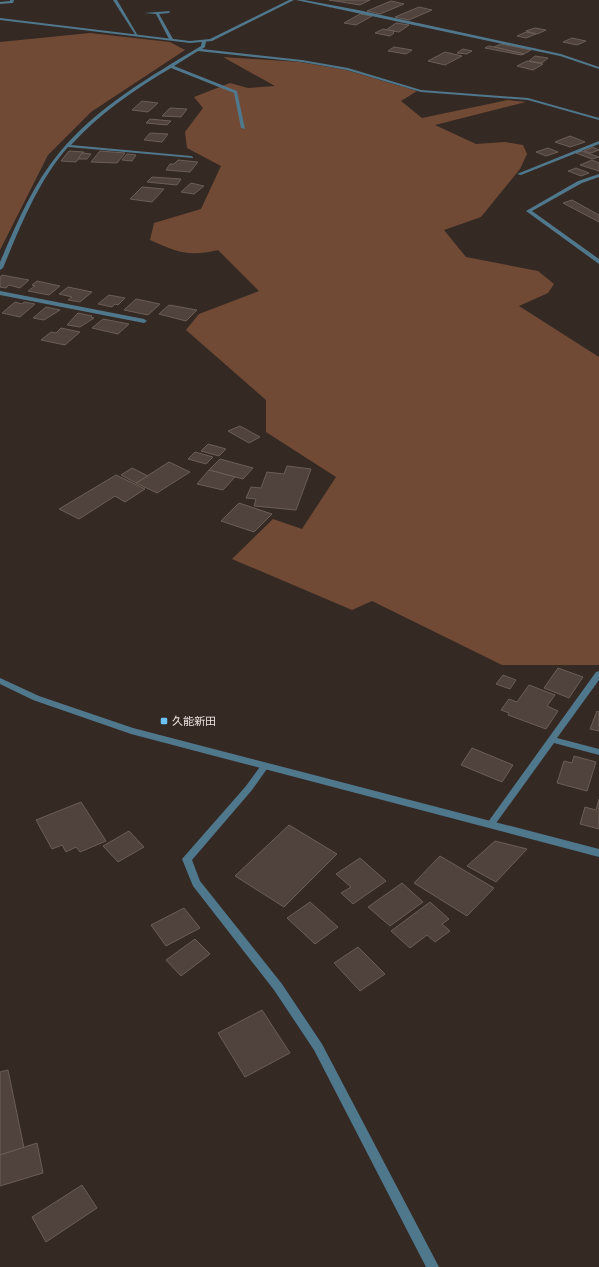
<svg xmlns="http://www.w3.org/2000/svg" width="599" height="1267" viewBox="0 0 599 1267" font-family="'Crimson Pro','Noto Sans JP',serif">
<rect width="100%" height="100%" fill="#352924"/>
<g fill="#714a35">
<polygon points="90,33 170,42 185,50 91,112 48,155 0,250 0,42"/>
<path d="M223 57 300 62 346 70 417 91 401 101 422 118 508 100 526 102 435 125 476 144 505 142 523 145 527 154 520 169 481 217 444 230 466 257 538 271 554 284 548 293 519 306 599 357V665H502L372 601 352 610 232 559 273 519 302 529 336 477 266 432V400L186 330 199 314 259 291 218 250C188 257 177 252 150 240L154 223 201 209 221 166 187 148 185 132 203 108 194 97 230 83 248 88 275 86Z"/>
</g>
<g fill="#50433d" stroke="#6b5e57">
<polygon points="329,0 370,0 360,5"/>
<polygon points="391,1 404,4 380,14 367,11"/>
<polygon points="419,7 432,10 409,20 395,17"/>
<polygon points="360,14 372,16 356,25 344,23"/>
<polygon points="396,23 409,25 399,32 386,30"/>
<polygon points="535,28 546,30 537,34 526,31"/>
<polygon points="383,29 394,31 393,32 394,33 390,36 375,33"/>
<polygon points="526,32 536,34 526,38 517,36"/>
<polygon points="572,38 586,41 577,45 563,42"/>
<polygon points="501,44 531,50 524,54 494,47"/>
<polygon points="489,46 494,47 524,54 521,55 485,48"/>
<polygon points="394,47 412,50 406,54 388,51"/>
<polygon points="463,49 472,51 467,54 457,53"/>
<polygon points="445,52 462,56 445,65 428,61"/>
<polygon points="535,56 548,58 542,63 529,61"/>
<polygon points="527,61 543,64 533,70 517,66"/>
<polygon points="142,101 158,103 148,112 132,110"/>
<polygon points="170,108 187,109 181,117 162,116"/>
<polygon points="150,119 171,121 167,125 146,123"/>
<polygon points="150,133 168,134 162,142 144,140"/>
<polygon points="570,136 585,142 570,147 555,142"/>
<polygon points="593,147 599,150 591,153 584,151"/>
<polygon points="548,148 558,152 546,156 536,152"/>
<polygon points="69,151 84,152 76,162 61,161"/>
<polygon points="100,151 125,153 117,163 91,162"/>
<polygon points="582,151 599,157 592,159 576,153"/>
<polygon points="82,153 91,154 87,159 78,159"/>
<polygon points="127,154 136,155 132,161 122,160"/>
<polygon points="178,160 198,162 190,172 166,170 170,164 174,164"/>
<polygon points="592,160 599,163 599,171 580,165"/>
<polygon points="576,168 589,173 581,176 568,171"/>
<polygon points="152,177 181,179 177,185 147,182"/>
<polygon points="191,183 204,186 194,194 181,192"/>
<polygon points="142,187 164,189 152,202 130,199"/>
<polygon points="572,200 599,215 599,222 563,203"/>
<polygon points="2,275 29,280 20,288 9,285 6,288 0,287 0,277"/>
<polygon points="37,281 60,286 49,295 28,291 35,286 32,285"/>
<polygon points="68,287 92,292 80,302 68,300 72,297 59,294"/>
<polygon points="109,295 125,298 118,305 115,304 112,307 98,304"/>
<polygon points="136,299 160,304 148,315 124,310"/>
<polygon points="15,302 22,304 24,302 35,304 20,317 2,313"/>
<polygon points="169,305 197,310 186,321 159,314"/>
<polygon points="46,307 60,310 44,320 33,318"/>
<polygon points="78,313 92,316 91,317 94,318 80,327 67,325"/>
<polygon points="103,319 129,324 118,334 92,328"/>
<polygon points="61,328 80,332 65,345 41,340 51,332 56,333"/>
<polygon points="240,426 260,437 249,443 228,431"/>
<polygon points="208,444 226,449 219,456 201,451"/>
<polygon points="195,452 213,457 206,464 188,459"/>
<polygon points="220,459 253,468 243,479 209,470"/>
<polygon points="169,462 190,472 157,493 136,483"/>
<polygon points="287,466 311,469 296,510 254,506 256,499 246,498 251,487 261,488 267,472 284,474"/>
<polygon points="132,468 148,476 136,483 121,475"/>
<polygon points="209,470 235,477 223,490 197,484"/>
<polygon points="116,475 145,489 125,502 115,496 79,519 59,509"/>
<polygon points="239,503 272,514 254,532 221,521"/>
<polygon points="558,668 583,677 569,698 544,688"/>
<polygon points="503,675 516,680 510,689 496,684"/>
<polygon points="529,685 555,695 547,706 558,711 546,729 508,715 509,713 501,710 509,699 517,702"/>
<polygon points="597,711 599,712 599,731 590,729"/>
<polygon points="472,748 513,765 502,782 461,765"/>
<polygon points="574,756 596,762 587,791 557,783 564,761 572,763"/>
<polygon points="599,799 599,829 580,824 585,807 596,810"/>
<polygon points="81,802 106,841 80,852 76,847 66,852 62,845 52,849 36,820"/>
<polygon points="289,825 337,854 284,907 235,876"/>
<polygon points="129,831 144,847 118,862 103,846"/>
<polygon points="495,841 527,849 496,882 467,866"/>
<polygon points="440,856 494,888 467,916 414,883"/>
<polygon points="360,858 386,881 353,904 341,893 351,887 336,874"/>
<polygon points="402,883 423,902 390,926 368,907"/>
<polygon points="310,902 338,927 315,944 287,918"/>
<polygon points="430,902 449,919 442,924 450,931 435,942 427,935 410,948 391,931"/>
<polygon points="184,908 200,928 166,946 151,925"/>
<polygon points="195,939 210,954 181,976 166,960"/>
<polygon points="358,947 385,974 360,991 334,963"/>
<polygon points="262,1010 290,1053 245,1077 218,1033"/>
<polygon points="8,1070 24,1148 0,1155 0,1072"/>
<polygon points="37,1143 43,1173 0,1186 0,1155"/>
<polygon points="82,1185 97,1208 46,1242 32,1217"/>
</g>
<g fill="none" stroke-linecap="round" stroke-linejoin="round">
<g fill="#50788d" fill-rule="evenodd">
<polygon points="10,0 14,0 13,3 0,4 0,2 10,1"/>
<polygon points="113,0 117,0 138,36 136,36"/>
<polygon points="296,0 304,0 358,10 561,54 599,67 599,69 560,56"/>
<polygon points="170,11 169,13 159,14 173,39 171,40 169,39 156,14 144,13"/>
<path d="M204 40 206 41 205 47 202 49 302 60 348 68 421 90 528 98 599 118V120L528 100 421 92 347 70 302 62 198 51 174 66 237 91 245 129 241 128 234 93 171 68C135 89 99 114 71 145L191 156 193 157V158L68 147C38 181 20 227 3 268L0 270V262C16 225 33 184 59 153 97 107 151 76 201 46L202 41Z"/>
<polygon points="599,141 599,144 521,175 517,174"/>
<polygon points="599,174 599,177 582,183 532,211 599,259 599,264 526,211 578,181"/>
<polygon points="0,291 144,319 147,321 144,323 0,295"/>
<polygon points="599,671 599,680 557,738 599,749 599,755 554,743 494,826 491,827 488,826 486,824 488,822 596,672"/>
<polygon points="265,763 268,764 269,766 252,790 192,860 200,881 282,984 322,1044 439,1267 426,1267 314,1050 274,990 193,886 182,859 246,786 262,764"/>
</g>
<g fill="#50788d" fill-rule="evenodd">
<polygon points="289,0 294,0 212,41 190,43 0,20 0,18 190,41 210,39"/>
<polygon points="0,678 39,696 133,728 599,849 599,857 131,734 33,700 0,684"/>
</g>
</g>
<rect fill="#6ac3f1" stroke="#352924" stroke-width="1.5" x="160" y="717" width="8" height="8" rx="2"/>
<g text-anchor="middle" stroke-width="4" stroke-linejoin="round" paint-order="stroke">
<g font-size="11" fill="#ebe3df" stroke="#352924" text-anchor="start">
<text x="172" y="725">久能新田</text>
</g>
</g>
</svg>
